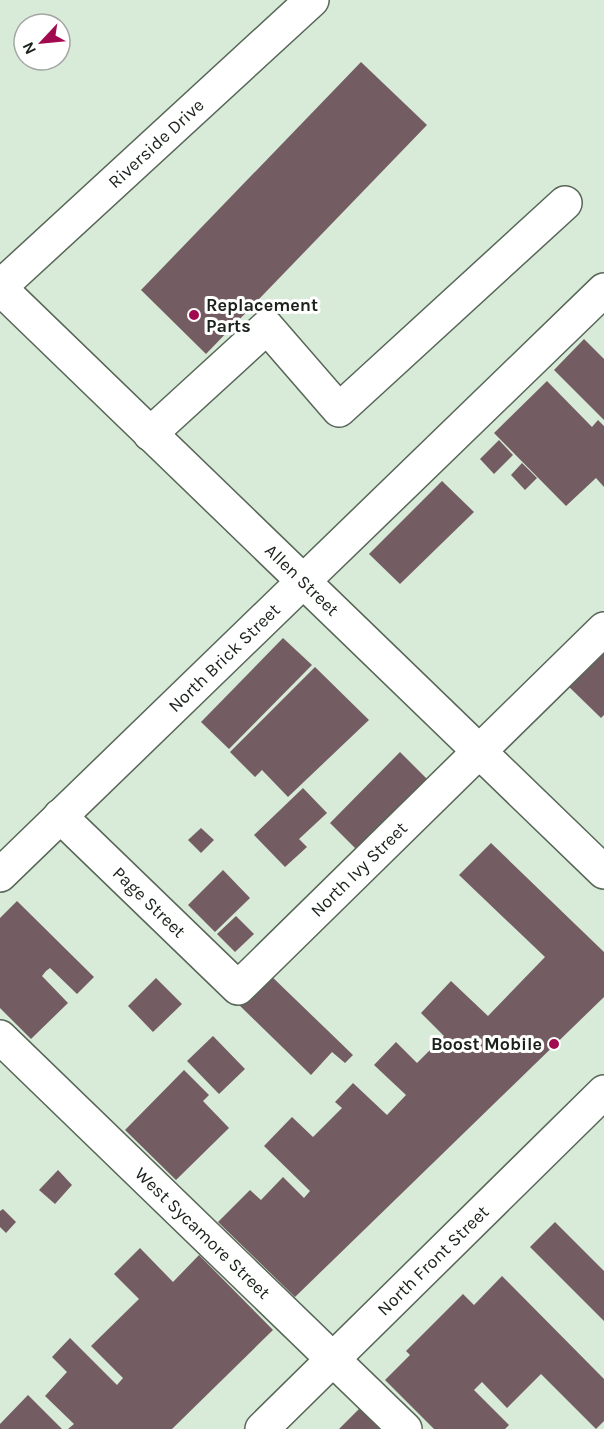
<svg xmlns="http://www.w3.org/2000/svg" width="604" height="1429" viewBox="0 0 604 1429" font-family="Karla,sans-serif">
<rect width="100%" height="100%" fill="#d8ead8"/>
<g fill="#745d62">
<polygon points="361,62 427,125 206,354 141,290"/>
<polygon points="584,339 604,359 604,420 554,370"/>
<polygon points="547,381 592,427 598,420 604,426 604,487 596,478 566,506 494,433"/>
<polygon points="499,440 513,455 494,474 480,459"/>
<polygon points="522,463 537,478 525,490 511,475"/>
<polygon points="442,481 474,512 400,584 369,554"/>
<polygon points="283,638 312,665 229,749 201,722"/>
<polygon points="598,647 604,652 604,715 601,718 564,682"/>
<polygon points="315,667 369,720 288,797 262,770 255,777 230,752"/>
<polygon points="400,752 431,783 360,853 330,823"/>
<polygon points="303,788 327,813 299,839 307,847 285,867 254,835"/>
<polygon points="201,828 214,840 201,853 188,840"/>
<polygon points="491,843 604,952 604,997 295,1297 218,1222 250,1190 261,1200 283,1177 304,1198 310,1191 264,1146 292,1117 313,1137 342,1108 335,1102 353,1083 387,1115 406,1095 374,1065 396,1042 417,1063 444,1036 421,1013 451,981 488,1016 545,957 459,875"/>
<polygon points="223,870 250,898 215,932 188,905"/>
<polygon points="17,901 94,977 77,994 50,968 46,971 42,976 68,1003 31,1039 0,1008 0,918"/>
<polygon points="236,916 254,934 235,952 217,934"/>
<polygon points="267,972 353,1055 345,1063 332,1052 311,1075 237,1003"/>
<polygon points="156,978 182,1004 153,1032 128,1006"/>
<polygon points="213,1036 245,1069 219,1094 187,1061"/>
<polygon points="184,1070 209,1095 203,1101 229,1128 176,1180 125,1130"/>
<polygon points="58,1170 72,1185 55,1204 39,1190"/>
<polygon points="3,1209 16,1222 6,1233 0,1227 0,1211"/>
<polygon points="555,1222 604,1271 604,1321 530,1247"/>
<polygon points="140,1248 173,1282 199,1255 273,1330 172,1429 68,1429 74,1424 45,1396 67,1372 52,1357 70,1338 117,1385 123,1378 91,1346 139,1299 114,1274"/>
<polygon points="502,1276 604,1379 604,1421 596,1429 541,1374 507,1408 482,1382 474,1390 509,1425 505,1429 434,1429 385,1380 410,1355 406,1351 463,1294 474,1305"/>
<polygon points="28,1395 62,1429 0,1429 0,1424"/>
<polygon points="361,1407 383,1429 339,1429"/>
</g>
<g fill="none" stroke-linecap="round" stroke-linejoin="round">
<defs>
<g id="minor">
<path id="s1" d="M0 287 312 0"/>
<path id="s2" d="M0 288 604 872"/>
<polyline points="150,434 267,327 339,410 565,203"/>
<path id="s3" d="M60 816 238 988 604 629"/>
<path id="s4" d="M0 875 604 290"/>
<path id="s5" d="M0 1037 405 1429"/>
<path id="s6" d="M262 1429 604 1092"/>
</g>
</defs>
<use href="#minor" stroke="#576657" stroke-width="36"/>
<use href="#minor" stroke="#fff" stroke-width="33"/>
</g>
<g fill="#a10a4e" stroke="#fff" stroke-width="2">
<circle cx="194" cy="315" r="6"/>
<circle cx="554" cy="1044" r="6"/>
</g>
<g text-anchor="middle" stroke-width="6" stroke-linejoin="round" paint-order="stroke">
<g font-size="18" fill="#1a211a" stroke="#fff">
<text dy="6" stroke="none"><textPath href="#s1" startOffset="212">Riverside Drive</textPath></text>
<text dy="6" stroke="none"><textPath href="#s2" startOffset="420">Allen Street</textPath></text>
<text dy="6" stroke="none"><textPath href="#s4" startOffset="312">North Brick Street</textPath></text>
<text dy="6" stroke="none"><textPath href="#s3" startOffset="417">North Ivy Street</textPath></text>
<text dy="6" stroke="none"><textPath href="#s3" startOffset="124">Page Street</textPath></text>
<text dy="6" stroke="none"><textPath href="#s5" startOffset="282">West Sycamore Street</textPath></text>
<text dy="6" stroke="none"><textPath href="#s6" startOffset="240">North Front Street</textPath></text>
</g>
<g font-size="18" font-weight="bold" fill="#1a211a" stroke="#fff" text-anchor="start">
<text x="206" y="311">Replacement<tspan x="206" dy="21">Parts</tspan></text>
<text x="542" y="1050" text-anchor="end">Boost Mobile</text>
</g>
</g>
<g transform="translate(42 42) rotate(244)"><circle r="28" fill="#ffffff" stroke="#a3a6a3" stroke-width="1.5"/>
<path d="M0-4.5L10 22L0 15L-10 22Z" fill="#a10a4e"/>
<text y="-9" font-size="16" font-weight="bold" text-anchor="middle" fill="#1a211a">N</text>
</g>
</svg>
